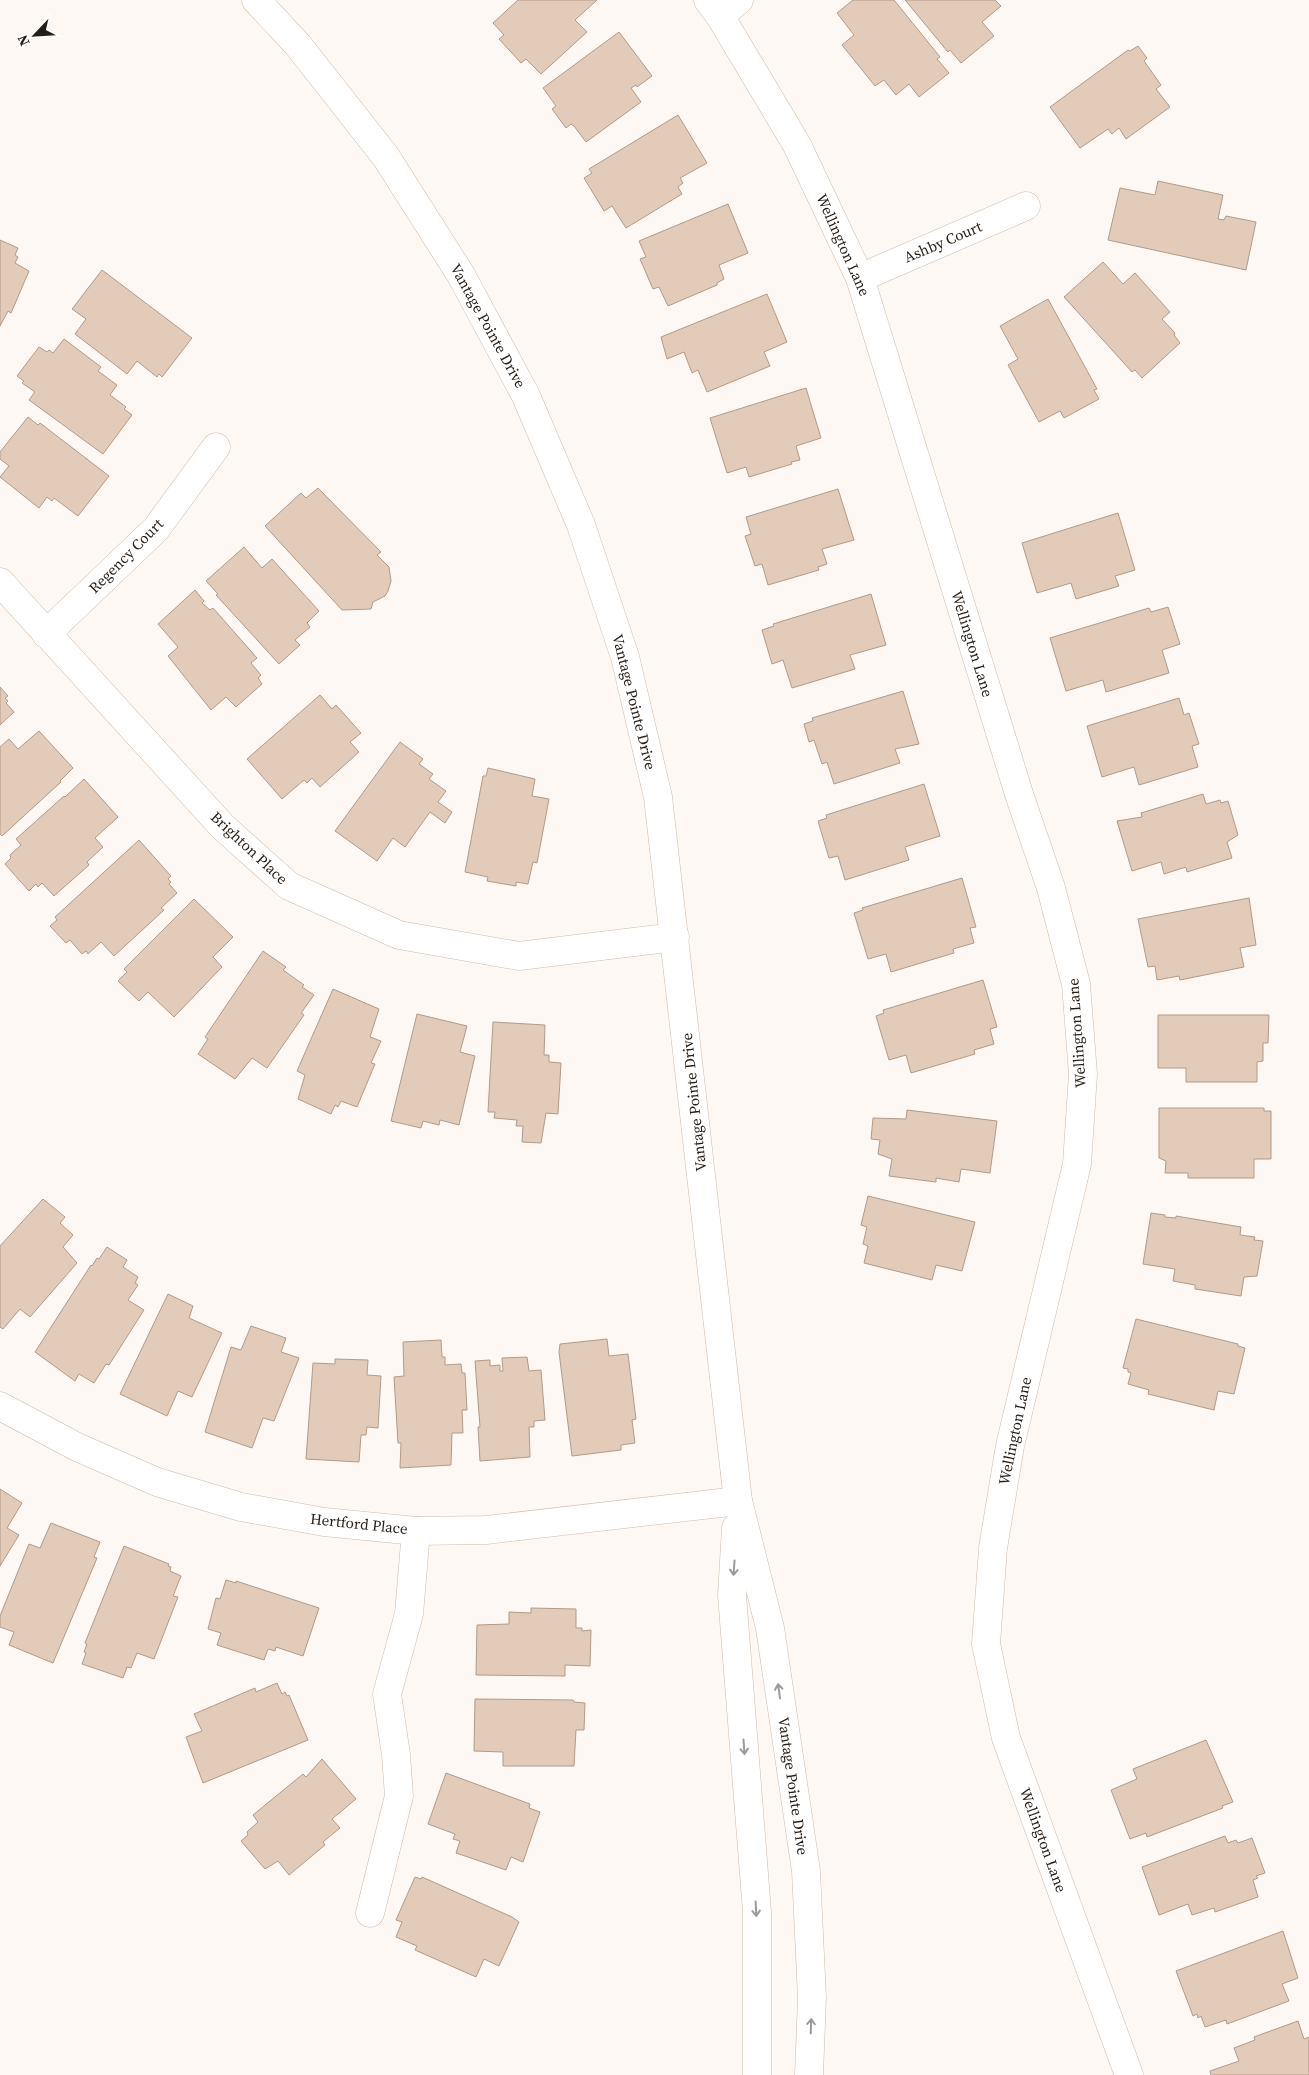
<svg xmlns="http://www.w3.org/2000/svg" width="1309" height="2075" viewBox="0 0 1309 2075" font-family="'Source Serif 4',serif">
<rect width="100%" height="100%" fill="#fdf8f4"/>
<g fill="#e2cbb8" stroke="#b19a88">
<polygon points="518,0 597,0 575,20 587,32 541,74 526,59 521,63 499,39 504,35 493,23"/>
<polygon points="853,0 894,0 940,57 937,59 949,73 919,97 909,84 896,95 884,80 875,86 842,45 854,35 837,13"/>
<polygon points="905,0 995,0 1001,6 982,22 994,36 961,63 950,50 948,52"/>
<polygon points="619,32 652,76 637,87 636,85 631,88 641,102 586,142 574,126 571,124 566,128 552,109 556,106 543,88"/>
<polygon points="1138,46 1147,58 1144,61 1161,85 1156,89 1170,107 1126,139 1119,128 1112,134 1108,129 1080,148 1050,107 1128,50 1130,51"/>
<polygon points="678,115 707,163 680,178 683,183 678,187 682,194 626,228 612,206 604,211 584,178 592,173 589,169"/>
<polygon points="1158,181 1223,195 1218,219 1224,220 1226,216 1256,222 1246,270 1108,240 1120,188 1155,195"/>
<polygon points="728,204 748,253 719,265 724,279 717,283 717,285 668,306 659,287 653,289 640,259 646,257 639,241"/>
<polygon points="0,240 18,248 15,255 18,257 15,263 29,271 11,313 8,311 0,326"/>
<polygon points="1103,262 1123,284 1135,273 1170,312 1162,319 1175,333 1174,335 1180,343 1142,378 1135,370 1132,372 1064,297"/>
<polygon points="102,270 192,338 162,377 159,374 157,377 137,361 127,374 75,334 86,319 72,309"/>
<polygon points="767,294 787,342 764,352 770,366 707,392 698,370 692,373 684,352 667,359 661,337"/>
<polygon points="1048,299 1097,389 1094,390 1099,399 1064,418 1060,411 1039,422 1008,365 1018,359 1000,326"/>
<polygon points="64,339 101,367 98,371 117,385 110,395 126,407 124,409 132,415 103,454 29,400 35,392 22,383 24,381 17,376 39,347 47,352 49,350 53,353"/>
<polygon points="806,388 821,438 796,446 800,460 791,462 792,464 749,477 746,467 727,473 710,418"/>
<polygon points="28,417 38,425 40,423 109,476 78,516 54,498 52,501 47,497 39,508 0,477 9,466 0,459 0,452"/>
<polygon points="318,488 381,552 377,555 389,567 391,581 388,591 385,596 373,602 371,609 342,610 265,526 301,493 306,498"/>
<polygon points="838,489 854,540 822,549 827,564 818,567 819,570 768,585 762,564 755,566 745,536 751,534 746,517"/>
<polygon points="1118,513 1135,570 1115,576 1119,586 1076,599 1071,583 1037,593 1022,543"/>
<polygon points="244,547 262,568 272,559 319,611 307,623 310,627 295,640 300,645 279,664 216,595 218,594 206,581"/>
<polygon points="195,590 204,601 202,603 210,610 213,608 257,658 251,663 261,675 258,678 262,684 236,707 226,697 211,710 168,656 178,647 158,624"/>
<polygon points="871,594 886,645 850,655 855,669 792,688 783,660 772,664 762,630 774,626 773,624"/>
<polygon points="1168,607 1180,644 1162,650 1169,673 1106,692 1103,680 1066,691 1050,638 1149,608 1151,612"/>
<polygon points="0,687 8,696 5,698 8,701 6,703 14,712 0,725"/>
<polygon points="903,691 919,744 895,749 900,763 834,784 827,762 822,764 814,740 809,742 804,724 813,721 812,718"/>
<polygon points="320,695 332,709 336,705 361,733 350,742 359,752 320,787 312,778 307,783 304,780 282,799 247,759"/>
<polygon points="1179,698 1184,715 1189,713 1199,744 1192,746 1198,767 1139,785 1134,767 1102,777 1087,726"/>
<polygon points="39,731 73,768 60,781 61,782 2,836 0,834 0,747 9,739 18,749"/>
<polygon points="400,742 423,759 419,764 433,774 429,779 446,791 438,802 452,812 445,823 430,812 405,847 393,838 377,861 335,831"/>
<polygon points="488,768 535,779 532,796 549,799 537,863 533,862 528,884 516,882 516,886 487,881 488,877 465,872 483,776 486,776"/>
<polygon points="84,779 118,817 95,838 103,847 87,862 89,865 54,896 42,883 38,887 36,884 29,891 5,864 11,858 10,855 21,845 16,839 64,796 65,797"/>
<polygon points="924,784 940,836 905,847 909,860 845,880 838,856 829,858 818,821 827,818 826,815"/>
<polygon points="1203,794 1206,804 1220,800 1221,803 1228,801 1238,835 1227,842 1232,858 1187,872 1186,867 1164,874 1161,862 1132,871 1117,821 1142,817 1141,813"/>
<polygon points="139,840 171,876 168,879 171,882 169,884 177,893 161,908 164,910 114,956 101,942 88,954 86,951 82,954 70,940 66,943 50,926 57,920 55,917"/>
<polygon points="962,878 976,927 970,928 974,943 953,949 954,953 891,972 886,954 868,959 854,913 863,910 862,908"/>
<polygon points="1249,898 1256,945 1240,948 1244,967 1180,980 1179,976 1157,980 1155,966 1148,967 1138,919"/>
<polygon points="194,899 233,937 213,957 222,967 174,1017 148,992 139,1001 118,981 127,972 124,969"/>
<polygon points="263,951 286,967 283,970 304,985 302,987 314,995 301,1013 304,1015 267,1068 252,1058 235,1079 198,1054 208,1039 205,1037"/>
<polygon points="983,980 997,1027 990,1029 994,1044 974,1050 975,1054 911,1073 906,1055 889,1060 876,1016 884,1013 883,1010"/>
<polygon points="333,989 379,1009 370,1037 381,1041 371,1063 375,1064 357,1107 341,1101 338,1107 335,1105 331,1114 298,1099 305,1075 297,1071"/>
<polygon points="417,1014 467,1026 460,1052 475,1056 459,1125 440,1120 439,1125 423,1121 421,1128 391,1121"/>
<polygon points="1158,1015 1269,1015 1268,1043 1263,1043 1263,1061 1257,1062 1257,1082 1186,1082 1186,1068 1158,1068"/>
<polygon points="493,1022 545,1025 544,1055 549,1055 549,1062 561,1063 558,1114 546,1113 541,1143 522,1142 523,1126 516,1126 517,1120 494,1118 495,1112 488,1112"/>
<polygon points="1159,1108 1264,1108 1264,1111 1271,1111 1271,1159 1254,1159 1254,1178 1188,1178 1188,1173 1165,1173 1166,1161 1159,1158"/>
<polygon points="907,1110 997,1121 990,1173 961,1169 959,1182 936,1178 936,1182 889,1176 892,1159 878,1154 880,1140 871,1139 873,1118 906,1119"/>
<polygon points="868,1196 975,1222 962,1271 936,1265 932,1280 864,1263 868,1246 863,1244 867,1227 861,1225"/>
<polygon points="43,1199 65,1217 60,1223 73,1235 63,1247 77,1263 30,1317 20,1309 3,1329 0,1327 0,1246"/>
<polygon points="1151,1213 1165,1215 1165,1217 1176,1218 1176,1216 1241,1227 1240,1235 1255,1237 1254,1240 1263,1241 1257,1276 1244,1277 1241,1296 1195,1289 1195,1285 1173,1281 1175,1269 1143,1264"/>
<polygon points="107,1247 127,1260 123,1267 138,1277 135,1283 138,1285 128,1300 144,1310 109,1365 106,1364 94,1383 79,1374 75,1381 35,1352 91,1265 92,1266 97,1258 99,1259"/>
<polygon points="168,1294 193,1306 189,1318 222,1333 192,1397 178,1391 167,1416 120,1394"/>
<polygon points="1136,1319 1238,1344 1238,1346 1245,1348 1234,1394 1218,1391 1214,1410 1148,1394 1149,1390 1128,1384 1131,1373 1128,1372 1128,1369 1123,1368"/>
<polygon points="251,1326 286,1338 281,1352 299,1358 274,1421 263,1418 252,1448 205,1432 231,1347 241,1350"/>
<polygon points="607,1339 609,1356 628,1354 636,1419 632,1420 635,1443 621,1445 621,1450 572,1456 559,1352 560,1344"/>
<polygon points="441,1340 442,1357 445,1357 445,1365 461,1364 462,1373 465,1373 467,1410 462,1410 463,1433 452,1433 451,1465 400,1468 401,1443 398,1443 394,1377 404,1376 403,1342"/>
<polygon points="527,1357 529,1371 541,1370 545,1420 534,1421 534,1427 529,1427 530,1457 480,1461 478,1427 480,1427 475,1361 490,1360 490,1366 500,1365 500,1371 503,1371 502,1358"/>
<polygon points="335,1359 368,1360 367,1375 381,1376 378,1428 367,1427 366,1435 361,1435 359,1462 306,1459 313,1363 335,1364"/>
<polygon points="0,1489 22,1503 7,1528 19,1535 0,1566"/>
<polygon points="51,1523 100,1542 94,1557 97,1558 53,1663 9,1645 14,1632 0,1627 0,1616 29,1544 40,1548"/>
<polygon points="124,1546 169,1564 168,1566 171,1567 170,1571 181,1576 173,1596 178,1597 154,1659 137,1653 131,1668 127,1667 123,1678 82,1664 86,1653 84,1652 87,1644 85,1643"/>
<polygon points="226,1580 236,1583 236,1581 319,1608 303,1656 276,1647 275,1651 268,1649 264,1660 217,1645 221,1633 208,1629 216,1598 220,1599"/>
<polygon points="531,1608 576,1609 576,1628 582,1628 582,1631 591,1630 590,1666 565,1665 565,1676 476,1675 477,1625 509,1624 509,1612 531,1613"/>
<polygon points="277,1683 282,1694 285,1692 287,1696 289,1695 308,1740 203,1783 186,1737 202,1731 194,1714 255,1688 256,1692"/>
<polygon points="475,1699 573,1700 574,1702 585,1703 584,1730 576,1730 574,1766 503,1766 503,1752 474,1751"/>
<polygon points="1206,1740 1233,1802 1222,1806 1223,1808 1147,1837 1146,1833 1130,1839 1111,1790 1137,1779 1133,1769"/>
<polygon points="322,1759 356,1799 332,1819 340,1828 323,1842 325,1845 289,1875 278,1861 265,1869 241,1841 248,1835 247,1832 258,1822 253,1815 303,1774 306,1777"/>
<polygon points="446,1773 530,1804 529,1808 540,1812 523,1862 511,1857 506,1870 456,1853 460,1841 453,1839 455,1834 428,1824"/>
<polygon points="1225,1836 1228,1843 1236,1840 1238,1843 1252,1838 1265,1873 1256,1876 1258,1878 1253,1880 1258,1897 1215,1912 1214,1908 1192,1915 1188,1904 1159,1915 1142,1867"/>
<polygon points="415,1877 421,1879 422,1877 512,1917 519,1922 499,1966 484,1959 476,1977 415,1950 417,1946 396,1937 402,1922 396,1920"/>
<polygon points="1283,1931 1298,1978 1282,1984 1289,2001 1227,2024 1226,2020 1205,2027 1201,2016 1198,2018 1197,2014 1193,2016 1176,1971"/>
<polygon points="1298,2021 1304,2039 1309,2037 1309,2075 1211,2075 1210,2071 1239,2061 1234,2048 1255,2040 1254,2037"/>
</g>
<g fill="none" stroke-linecap="round" stroke-linejoin="round">
<defs>
<g id="minor">
<polyline points="256,0 298,45 386,157 461,275 526,396 581,525 625,657 658,797 738,1501 770,1628 806,1871 812,1998 809,2075"/>
<polyline points="708,0 720,16 797,145 860,278 1019,794 1051,888 1076,984 1083,1074 1077,1164 1010,1446 993,1548 986,1644 1006,1738 1129,2075"/>
<polyline points="720,16 739,0"/>
<polyline points="860,278 1026,206"/>
<polyline points="0,582 223,827 289,886 399,935 519,956 675,937"/>
<polyline points="46,634 156,529 216,447"/>
<polyline points="0,1406 77,1447 157,1482 241,1507 324,1522 416,1531 486,1530 738,1501"/>
<polyline points="736,1528 732,1595 757,1912 757,2075"/>
<polyline points="370,1913 399,1796 396,1755 387,1694 409,1614 416,1531"/>
</g>
</defs>
<use href="#minor" stroke="#d1baa7" stroke-width="29"/>
<use href="#minor" stroke="#fff" stroke-width="28"/>
</g>
<defs><path id="oneway-shaft" d="M-6 0H5M1.5-3L5.5 0L1.5 3" fill="none" stroke-width="1.6" stroke-linecap="round" stroke-linejoin="round" transform="scale(1.25)"/></defs>
<g stroke="#9d9996">
<use href="#oneway-shaft" transform="translate(734 1568) rotate(94)"/>
<use href="#oneway-shaft" transform="translate(779 1691) rotate(-98)"/>
<use href="#oneway-shaft" transform="translate(744 1747) rotate(86)"/>
<use href="#oneway-shaft" transform="translate(756 1909) rotate(87)"/>
<use href="#oneway-shaft" transform="translate(811 2026) rotate(-88)"/>
</g>
<g text-anchor="middle" stroke-width="5" stroke-linejoin="round" paint-order="stroke">
<g font-size="15" fill="#251d16" stroke="#fff">
<text transform="translate(943 242) rotate(-23)" y="5">Ashby Court</text>
<text transform="translate(843 245) rotate(66)" y="5">Wellington Lane</text>
<text transform="translate(488 326) rotate(61)" y="5">Vantage Pointe Drive</text>
<text transform="translate(126 556) rotate(-45)" y="5">Regency Court</text>
<text transform="translate(972 644) rotate(73)" y="5">Wellington Lane</text>
<text transform="translate(634 702) rotate(76)" y="5">Vantage Pointe Drive</text>
<text transform="translate(249 848) rotate(43)" y="5">Brighton Place</text>
<text transform="translate(1077 1033) rotate(-94)" y="5">Wellington Lane</text>
<text transform="translate(694 1102) rotate(-96)" y="5">Vantage Pointe Drive</text>
<text transform="translate(1015 1431) rotate(-78)" y="5">Wellington Lane</text>
<text transform="translate(359 1524) rotate(6)" y="5">Hertford Place</text>
<text transform="translate(793 1786) rotate(82)" y="5">Vantage Pointe Drive</text>
<text transform="translate(1043 1840) rotate(70)" y="5">Wellington Lane</text>
</g>
</g>
<g transform="translate(35 35) rotate(245)" stroke="#ffffff" stroke-width="4" paint-order="stroke">
<path d="M0-4L9 19L0 12L-9 19Z" fill="#251d16"/>
<text y="-8" font-size="14" font-weight="bold" text-anchor="middle" fill="#251d16">N</text>
</g>
</svg>
